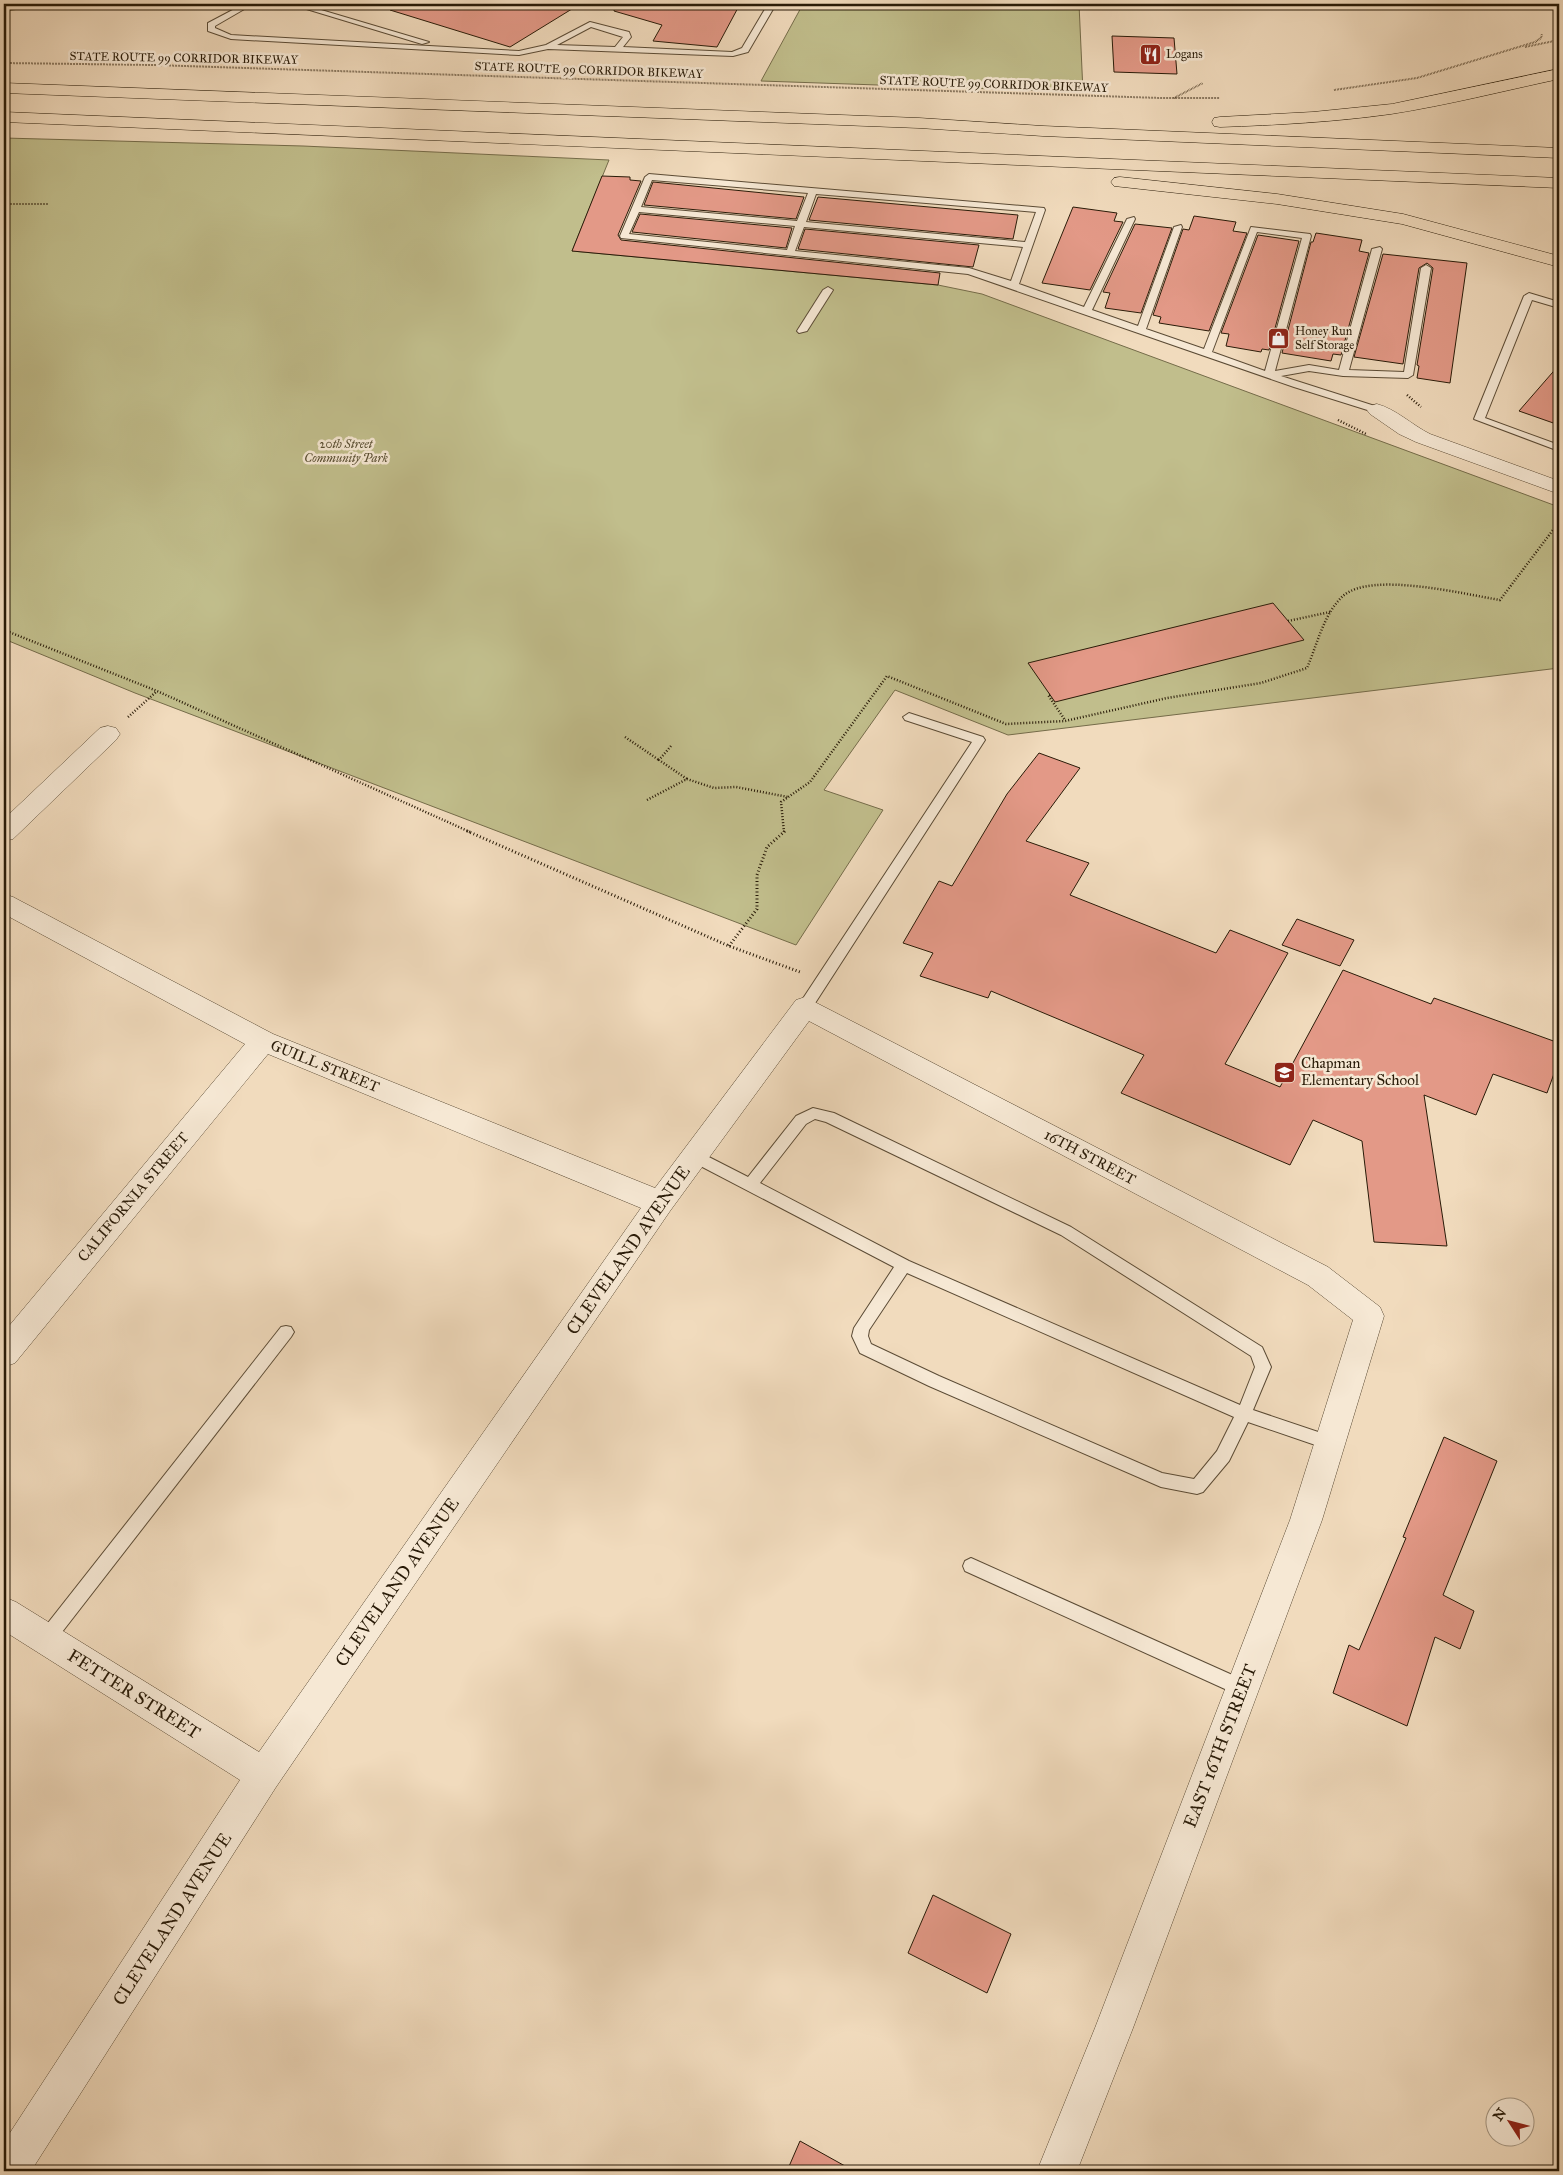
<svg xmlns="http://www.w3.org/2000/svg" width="1563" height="2175" viewBox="0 0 1563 2175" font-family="'IM FELL Great Primer',serif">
<rect width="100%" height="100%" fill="#f1dbbd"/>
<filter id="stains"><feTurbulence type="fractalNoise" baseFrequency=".004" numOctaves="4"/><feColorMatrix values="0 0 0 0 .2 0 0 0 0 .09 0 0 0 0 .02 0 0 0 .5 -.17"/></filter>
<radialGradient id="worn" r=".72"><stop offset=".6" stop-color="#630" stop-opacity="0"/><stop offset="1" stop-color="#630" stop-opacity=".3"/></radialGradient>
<g fill="#c1be8c" stroke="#756c4a">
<polygon points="4,4 60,4 4,11"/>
<polygon points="803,4 1079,4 1083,92 761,81"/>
<polygon points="4,138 303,146 609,160 572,251 938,285 982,294 1559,507 1559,668 1008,735 895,690 824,790 883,810 796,945 135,693 4,639"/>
</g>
<g fill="#e39987" stroke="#291b08">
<polygon points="391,4 580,4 510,47 390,10"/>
<polygon points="615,4 740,4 717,47 653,41 662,25 614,11"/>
<polygon points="1112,36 1174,38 1177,74 1114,72"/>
<polygon points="602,176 630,177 630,180 641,181 618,235 621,240 940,273 938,285 572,251"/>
<polygon points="653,182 804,197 796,219 644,205"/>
<polygon points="818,197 1018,215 1013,239 809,220"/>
<polygon points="1073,207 1117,213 1114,221 1123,222 1090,290 1042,283"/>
<polygon points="640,214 792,228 786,248 632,232"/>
<polygon points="1194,216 1236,222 1233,231 1247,233 1209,331 1159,323 1161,317 1153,315 1183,229 1189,230"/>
<polygon points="1135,224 1172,228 1141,313 1105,308 1110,293 1103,292"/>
<polygon points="805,229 979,245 973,267 798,249"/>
<polygon points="1316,233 1362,240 1359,251 1369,253 1341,355 1333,354 1331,361 1282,353 1311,242 1313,242"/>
<polygon points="1258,235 1299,241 1269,350 1262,349 1261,352 1226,346 1229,334 1221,333"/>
<polygon points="1383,254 1467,263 1450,383 1417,378 1419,366 1417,365 1433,268 1427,263 1419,268 1403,364 1354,357"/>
<polygon points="1559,365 1559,425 1519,411"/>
<polygon points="1273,603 1304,640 1055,702 1028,663"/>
<polygon points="1039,753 1080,768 1026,841 1089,863 1070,895 1216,953 1230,930 1288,953 1225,1064 1280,1087 1343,970 1431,1004 1434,998 1559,1043 1559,1060 1547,1093 1493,1074 1476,1115 1424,1095 1447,1246 1374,1242 1362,1141 1313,1120 1290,1165 1121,1093 1144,1055 991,991 988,998 920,976 933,953 903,943 939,881 952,886 1007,794"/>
<polygon points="1297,919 1354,940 1340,966 1282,945"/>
<polygon points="1444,1437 1497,1461 1443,1595 1474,1611 1460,1649 1435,1637 1407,1726 1333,1693 1349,1645 1359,1650 1406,1538 1403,1537"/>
<polygon points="933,1895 1011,1934 987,1993 908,1953"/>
<polygon points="800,2141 854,2171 787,2171"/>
</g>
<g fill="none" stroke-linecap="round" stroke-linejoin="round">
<defs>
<g id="lane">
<path d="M244 4H253L215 26V28L231 35 519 51 546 45 590 22 629 32 631 37 623 47 732 52 742 48 768 4H776L748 52 733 56 548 49 519 55 231 39 208 31V23ZM591 27 623 37 615 47 557 45Z"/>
<polygon points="290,4 301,4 429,42 422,44"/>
<path d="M649 174 1044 208 1045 210 1019 284 1084 307 1127 219 1134 217 1135 219 1092 310 1138 326 1174 227 1181 225 1182 227 1146 329 1204 349 1251 227 1310 234 1311 236 1275 371 1309 365 1339 370 1372 249 1380 247 1382 249 1349 370 1404 372 1421 268 1426 265 1431 268 1413 375 1408 378 1343 376 1309 371 1281 376 1381 408 1382 410 1377 413 1294 387 968 274 621 238 620 236 645 177ZM652 180 808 193 797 221 641 207ZM816 194 1036 212 1025 242 806 222ZM639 212 795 226 787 250 629 234ZM804 227 1023 247 1011 281 969 268 795 251ZM1257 232 1302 238 1265 371 1212 352Z"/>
<polygon points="828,287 833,290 807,331 799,333 797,331 823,290"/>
<polygon points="1529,293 1559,302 1559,308 1532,300 1485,418 1559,445 1559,451 1474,419 1524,296"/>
<polygon points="909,713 983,737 985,740 810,1011 800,1011 798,1007 800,1003 972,742 905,720 903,717"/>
<path d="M813 1108 834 1113 1071 1227 1262 1347 1271 1367 1253 1410 1336 1438 1338 1443 1336 1448 1330 1450 1248 1422 1229 1461 1203 1492 1197 1494 1161 1487 929 1386 860 1353 852 1336 854 1328 894 1267 689 1160 687 1156 689 1152H699L748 1177 796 1116ZM815 1119 826 1122 1061 1235 1251 1356 1255 1367 1240 1405 909 1261 760 1183 806 1124ZM907 1273 1234 1417 1217 1451 1194 1479 1162 1473 939 1376 871 1344 868 1336 869 1330Z"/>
<polygon points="286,1326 291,1327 294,1332 291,1337 52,1645 46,1647 40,1645 38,1639 40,1633 281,1327"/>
<polygon points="971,1558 1248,1682 1251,1688 1248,1694 1242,1696 1236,1694 965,1571 963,1566 965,1561"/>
</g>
<g id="street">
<path d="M1377 404C1396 409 1412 425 1430 434L1559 481V494L1416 442 1399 434 1370 414 1367 410 1370 406Z"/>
<polygon points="108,726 116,728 120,734 116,740 13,839 4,841 4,819 100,728"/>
<polygon points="4,894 13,897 273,1034 655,1188 796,1000 805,997 1328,1267 1380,1307 1384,1316 1322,1520 1133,2028 1077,2171 1037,2171 1095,2028 1290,1520 1353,1320 1308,1285 809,1021 670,1211 276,1787 31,2171 4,2171 4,2142 240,1780 4,1631 4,1597 16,1602 259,1752 641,1208 268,1054 15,1363 4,1367 4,1332 245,1044 4,914"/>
</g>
<g id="highway">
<path d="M1559 69V79C1503 91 1448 105 1391 114 1334 122 1277 125 1220 127L1214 126 1212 122 1214 118 1220 117 1313 112 1392 104Z"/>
<polygon points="4,83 919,118 1043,126 1559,148 1559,158 1043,136 919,128 4,93"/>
<polygon points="4,112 1559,178 1559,188 4,122"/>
<polygon points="1120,177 1277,194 1403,214 1559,256 1559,267 1402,224 1277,204 1114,186 1111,182 1114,178"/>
</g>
</defs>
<use href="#lane" stroke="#5b4b35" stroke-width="2"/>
<use href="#street" stroke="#5b4b35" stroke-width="1"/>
<use href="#highway" stroke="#291b08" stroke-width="1"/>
<g stroke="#291b08" stroke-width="2" stroke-dasharray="0.5 1" stroke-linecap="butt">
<polyline points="1525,47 1559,40"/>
<polyline points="4,63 154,65 1160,98 1220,98"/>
<polyline points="1334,90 1417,78 1535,42 1541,38 1542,34"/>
<polyline points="1174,98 1203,83"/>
<polyline points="4,204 48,204"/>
</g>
<g stroke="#291b08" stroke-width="2.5" stroke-dasharray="1 2" stroke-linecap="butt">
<polyline points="1407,395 1421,407"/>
<polyline points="1338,420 1366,434"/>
<polyline points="1288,621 1330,612"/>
<polyline points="4,630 157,691 470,832"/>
<polyline points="1050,695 1048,695 1065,720"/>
<polyline points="128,717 157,691"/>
<polyline points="625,737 659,760"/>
<polyline points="671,746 659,760 687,779"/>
<polyline points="647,800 687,779 714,788 736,787 788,797"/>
<path d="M784 832 781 802 810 782 887 676 1006 724 1065 721 1167 698 1261 683 1307 668C1317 645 1324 613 1343 596 1371 571 1463 594 1500 600L1559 522"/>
</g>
<g stroke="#291b08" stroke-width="3" stroke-dasharray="1 2.5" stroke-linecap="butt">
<polyline points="467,831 729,946 800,972"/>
<polyline points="729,946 757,909 757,875 767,847 785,831"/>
</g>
<use href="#lane" fill="#f6e8d4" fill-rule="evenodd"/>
<use href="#street" fill="#f6e8d4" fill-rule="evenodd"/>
<use href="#highway" fill="#f1dbbd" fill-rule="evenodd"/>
</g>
<defs>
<symbol id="restaurant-square" viewBox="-11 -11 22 22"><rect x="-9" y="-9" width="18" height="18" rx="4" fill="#8f2418" stroke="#f6e8d4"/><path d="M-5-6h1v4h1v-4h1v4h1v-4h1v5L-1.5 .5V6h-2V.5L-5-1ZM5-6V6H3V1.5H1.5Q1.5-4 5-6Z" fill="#fff"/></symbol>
<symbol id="shop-square" viewBox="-11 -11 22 22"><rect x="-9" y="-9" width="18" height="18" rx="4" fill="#8f2418" stroke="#f6e8d4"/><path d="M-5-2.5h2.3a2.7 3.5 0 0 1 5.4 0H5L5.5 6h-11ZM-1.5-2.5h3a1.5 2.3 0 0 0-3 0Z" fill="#fff"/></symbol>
<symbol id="school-square" viewBox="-11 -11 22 22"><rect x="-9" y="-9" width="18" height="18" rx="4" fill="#8f2418" stroke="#f6e8d4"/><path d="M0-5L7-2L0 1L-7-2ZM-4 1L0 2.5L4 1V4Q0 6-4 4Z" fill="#fff"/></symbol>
</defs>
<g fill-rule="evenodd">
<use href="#restaurant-square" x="1138" y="42" width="25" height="25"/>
<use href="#shop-square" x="1266" y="326" width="25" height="25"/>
<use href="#school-square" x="1272" y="1060" width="25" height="25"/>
</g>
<g text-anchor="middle" stroke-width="5" stroke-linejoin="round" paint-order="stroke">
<g font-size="12" fill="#291b08" stroke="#f6e8d4" text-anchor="start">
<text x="1166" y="58">Logans</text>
<text x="1295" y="335">Honey Run<tspan x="1295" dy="14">Self Storage</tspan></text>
</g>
<g font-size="12" fill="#291b08" stroke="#f6e8d4">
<text transform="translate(184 58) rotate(1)" y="4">STATE ROUTE 99 CORRIDOR BIKEWAY</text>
<text transform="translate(589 70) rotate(2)" y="4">STATE ROUTE 99 CORRIDOR BIKEWAY</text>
<text transform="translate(994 84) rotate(2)" y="4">STATE ROUTE 99 CORRIDOR BIKEWAY</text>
</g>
<g font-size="12" font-style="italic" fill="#574c30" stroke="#f6e8d4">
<text x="346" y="448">20th Street<tspan x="346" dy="14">Community Park</tspan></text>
</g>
<g font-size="15" fill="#291b08" stroke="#f6e8d4" text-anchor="start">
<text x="1301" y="1068">Chapman<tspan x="1301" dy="17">Elementary School</tspan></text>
</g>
<g font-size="15" fill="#291b08" stroke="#f6e8d4">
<text transform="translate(325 1066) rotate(22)" y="5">GUILL STREET</text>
<text transform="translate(1090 1157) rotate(28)" y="5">16TH STREET</text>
<text transform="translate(133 1197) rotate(-50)" y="5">CALIFORNIA STREET</text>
</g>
<g font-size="18" fill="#291b08" stroke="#f6e8d4">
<text transform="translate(628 1250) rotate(-55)" y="6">CLEVELAND AVENUE</text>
<text transform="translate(397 1582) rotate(-55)" y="6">CLEVELAND AVENUE</text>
<text transform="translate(134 1694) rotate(32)" y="6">FETTER STREET</text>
<text transform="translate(1220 1746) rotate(-69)" y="6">EAST 16TH STREET</text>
<text transform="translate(172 1919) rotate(-57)" y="6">CLEVELAND AVENUE</text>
</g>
</g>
<rect width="1563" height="2175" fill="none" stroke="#f1dbbd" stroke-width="20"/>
<rect x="5" y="5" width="1553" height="2165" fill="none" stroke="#291b08" stroke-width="2.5"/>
<rect x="10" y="10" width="1543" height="2155" fill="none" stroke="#291b08"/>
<g transform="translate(1510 2122) rotate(306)"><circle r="24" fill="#f6e8d4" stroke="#a49682"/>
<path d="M0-4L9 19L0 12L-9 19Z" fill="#8f2418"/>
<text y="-8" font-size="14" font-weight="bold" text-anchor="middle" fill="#291b08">N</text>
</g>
<rect width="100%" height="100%" filter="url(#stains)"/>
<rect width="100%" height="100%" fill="url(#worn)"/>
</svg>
